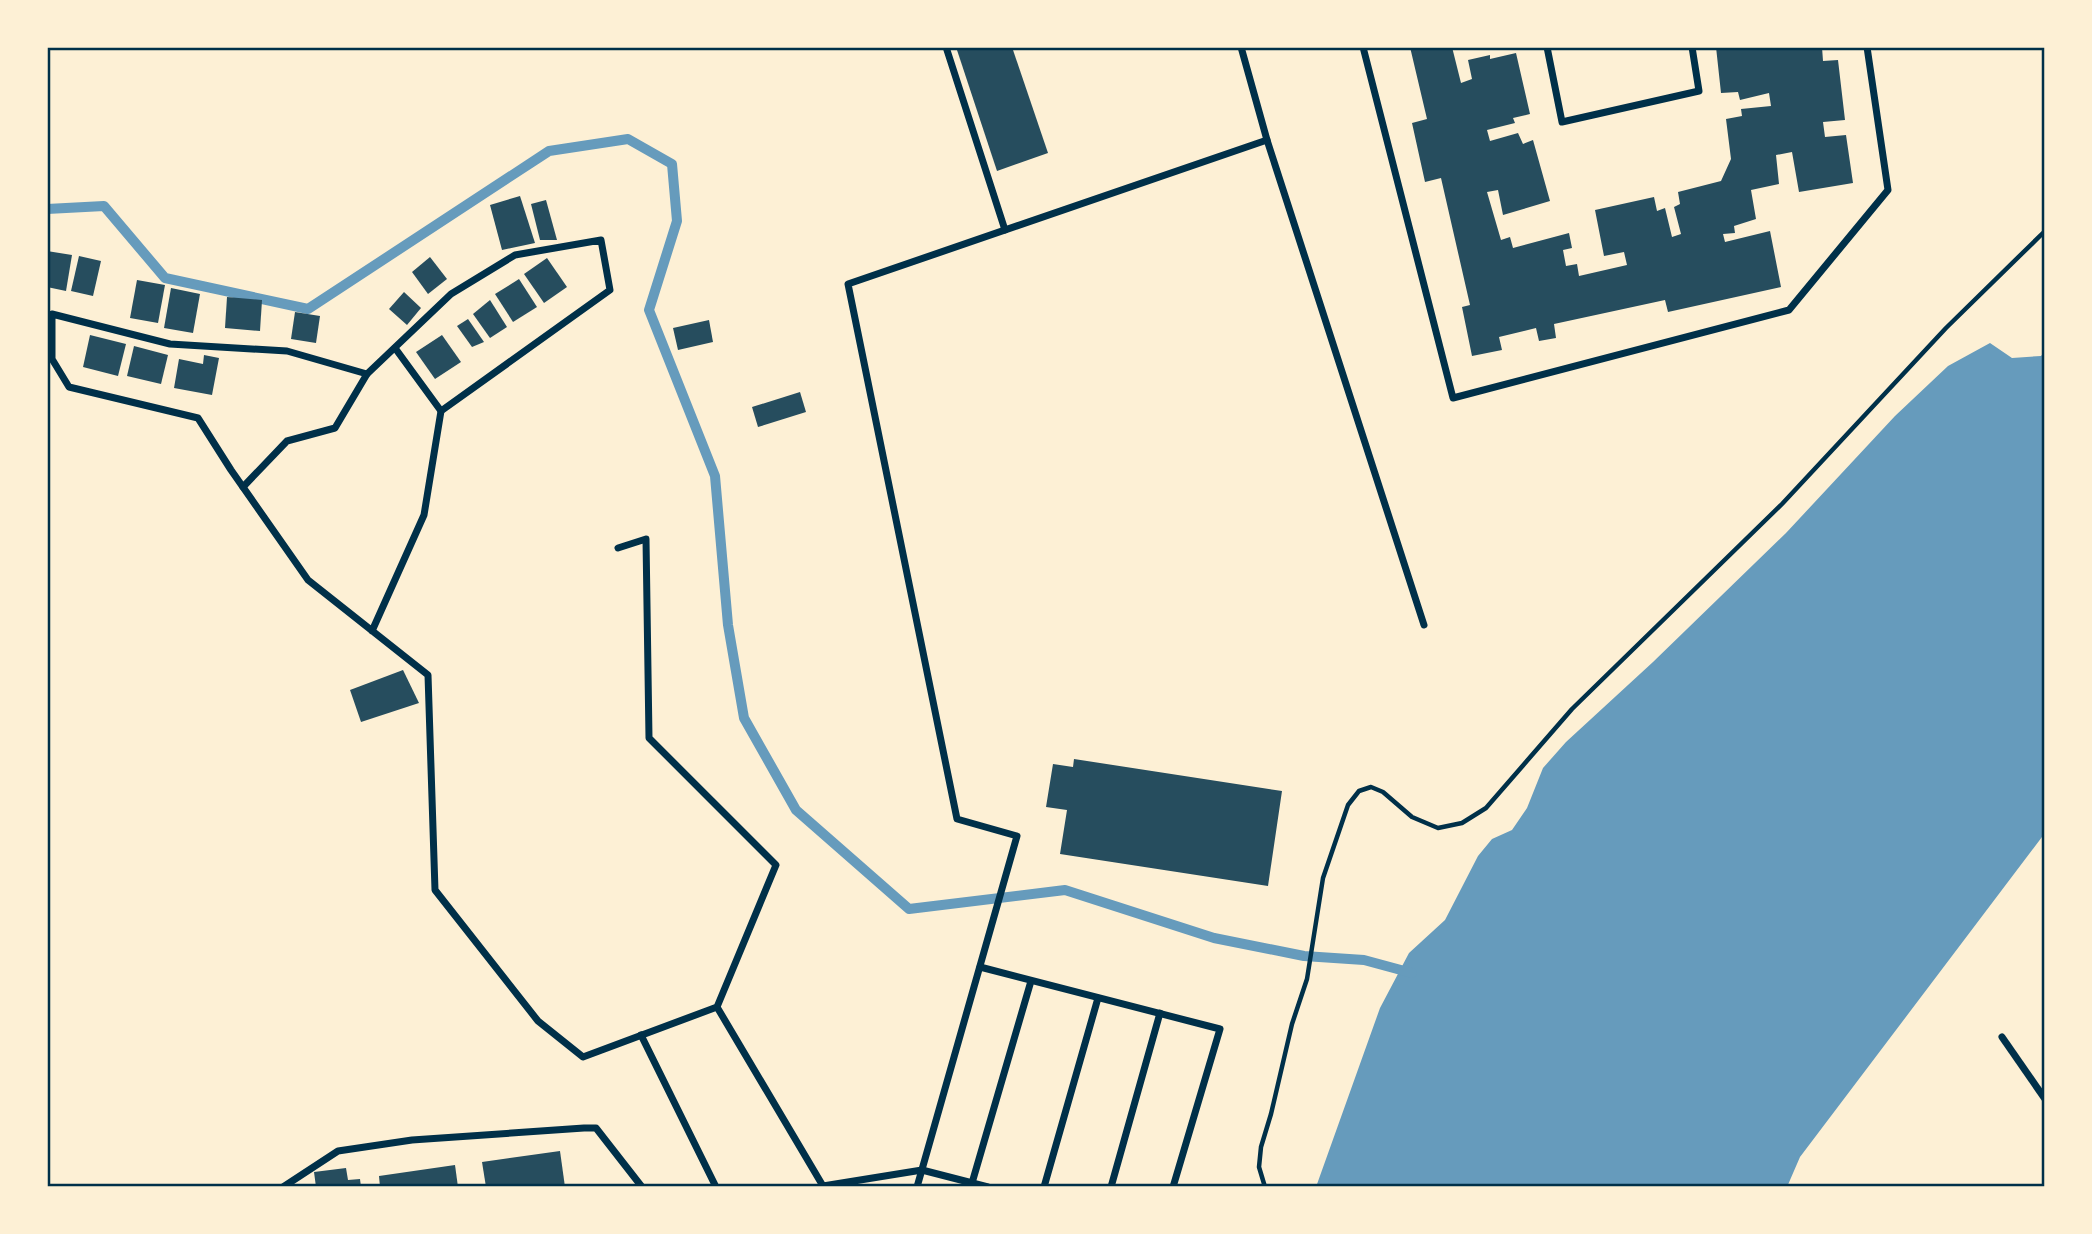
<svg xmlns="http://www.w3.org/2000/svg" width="2092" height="1234" viewBox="0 0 2092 1234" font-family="Commissioner,sans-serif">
<rect width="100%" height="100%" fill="#fdf0d5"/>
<polygon fill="#669bbc" points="1990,343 2012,358 2041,356 2045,351 2045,833 1800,1157 1787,1187 1316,1187 1380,1008 1409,953 1445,920 1478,856 1492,839 1512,830 1527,808 1543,768 1566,742 1653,662 1786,533 1895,416 1948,366"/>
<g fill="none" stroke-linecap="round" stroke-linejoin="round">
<polyline stroke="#669bbc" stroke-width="10" points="47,209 104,206 165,278 308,309 549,151 628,139 672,164 677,221 649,310 715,476 728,625 744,718 796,810 909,909 1065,890 1214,938 1304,956 1364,960 1412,973"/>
</g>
<g fill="#264d5e">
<polygon points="956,47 1012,47 1048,153 997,171"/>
<polygon points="1410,47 1452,47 1461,83 1472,79 1468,60 1490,55 1490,59 1516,53 1530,114 1513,118 1515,123 1487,130 1490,141 1518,133 1523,144 1533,140 1550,201 1503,215 1498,190 1487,192 1501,240 1510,237 1513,248 1569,233 1572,248 1563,250 1566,266 1577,264 1579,276 1627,265 1624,252 1604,256 1595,210 1654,197 1657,211 1665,208 1672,237 1681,234 1674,207 1680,204 1678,192 1721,181 1731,159 1726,119 1742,116 1741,109 1771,106 1769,93 1740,100 1738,92 1721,93 1716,47 1822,47 1823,61 1838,60 1845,120 1823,122 1825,137 1846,135 1853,183 1799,192 1792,152 1776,155 1779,184 1751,190 1756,219 1734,226 1735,233 1723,234 1725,242 1770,231 1781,287 1668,312 1665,300 1554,324 1556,338 1539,341 1536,328 1499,337 1502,350 1472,356 1462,307 1470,305 1441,178 1425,182 1412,123 1427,119"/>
<polygon points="520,196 535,243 502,250 490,205"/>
<polygon points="546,200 557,240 540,240 531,204"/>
<polygon points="47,251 72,255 66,291 47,287"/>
<polygon points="79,256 101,261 93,296 71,291"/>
<polygon points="430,257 447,279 428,294 412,272"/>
<polygon points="547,258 567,287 544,303 524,274"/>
<polygon points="519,279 537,307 513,322 495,294"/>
<polygon points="137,280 165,285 158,323 130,318"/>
<polygon points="171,288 200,294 193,333 164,328"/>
<polygon points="404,292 421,308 407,325 389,309"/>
<polygon points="227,297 262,300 260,331 225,328"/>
<polygon points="490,300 507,327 490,338 473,314"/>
<polygon points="295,312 320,316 316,343 291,339"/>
<polygon points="468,319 484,342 472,347 457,326"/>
<polygon points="709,320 713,342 678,350 673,328"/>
<polygon points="90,335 126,344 118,376 83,367"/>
<polygon points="442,335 461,362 435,379 416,352"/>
<polygon points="134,346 168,355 161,384 127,376"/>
<polygon points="204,355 219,358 212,395 174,388 179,359 203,364"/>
<polygon points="800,392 806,412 758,427 752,407"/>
<polygon points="403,670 419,703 361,722 350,690"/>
<polygon points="1074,759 1282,791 1268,886 1060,854 1067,810 1046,807 1053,764 1073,767"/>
<polygon points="560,1151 565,1187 486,1187 482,1162"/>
<polygon points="455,1165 458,1187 380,1187 379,1176"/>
<polygon points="346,1168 348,1180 360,1179 361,1187 316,1187 314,1172"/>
</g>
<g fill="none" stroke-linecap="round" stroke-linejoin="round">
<polyline stroke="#003049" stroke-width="4.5" points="1265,1187 1259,1167 1261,1147 1271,1114 1292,1024 1307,979 1323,878 1348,805 1359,791 1371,787 1383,792 1412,817 1438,828 1462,823 1486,808 1572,709 1782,504 1946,328 2045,231"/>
<g stroke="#003049" stroke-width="7">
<polyline points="946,47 1005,230"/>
<polyline points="1241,47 1267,140 1424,625"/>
<polyline points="1363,47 1453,398 1789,310 1888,190 1867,47"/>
<polyline points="1547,47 1562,122 1699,91 1692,47"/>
<polyline points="395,348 441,411"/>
<polyline points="243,487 287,441 335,428 367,374"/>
<polyline points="372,631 424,515 441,411 610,290 601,240 515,255 451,294 367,374 287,351 170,344 52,314 52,359 69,387 198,418 231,470 308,580 428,675 435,890 538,1021 583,1057 717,1007 776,865 649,738 646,539 618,548"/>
<polyline points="980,967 1220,1029 1173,1187"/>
<polyline points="717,1007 823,1186 922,1170 988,1187"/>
<polyline points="641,1035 716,1187"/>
<polyline points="2002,1037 2045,1099"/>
<polyline points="972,1183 1031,981"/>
<polyline points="283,1187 338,1151 412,1140 584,1128 596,1128 642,1187"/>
<polyline points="917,1187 1017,836 957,819 848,284 1267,140"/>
<polyline points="1044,1187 1098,998"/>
<polyline points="1111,1187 1160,1013"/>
</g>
</g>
<rect width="2092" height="1234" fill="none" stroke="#fdf0d5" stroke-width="98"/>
<rect x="49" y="49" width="1994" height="1136" fill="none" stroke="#003049" stroke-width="2.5"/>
</svg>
